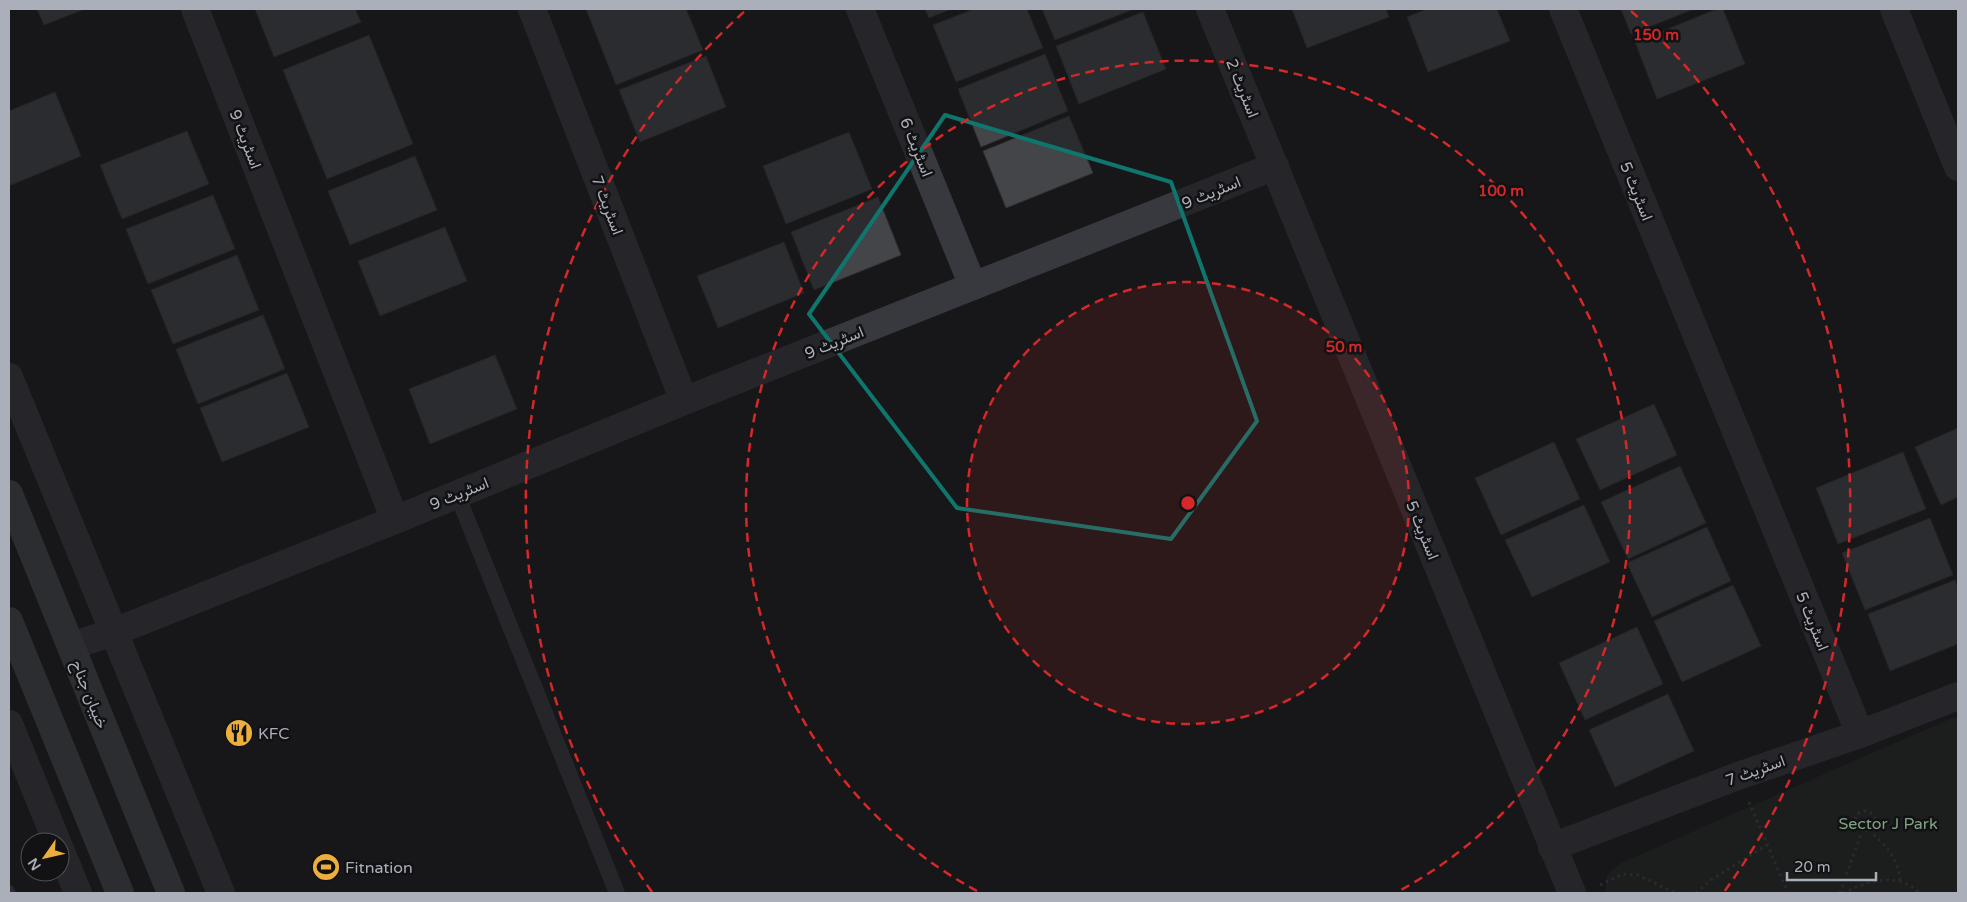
<svg xmlns="http://www.w3.org/2000/svg" width="1967" height="902" viewBox="0 0 1967 902" font-family="'Varela Round',Vazirmatn,sans-serif">
<rect width="100%" height="100%" fill="#171719"/>
<polygon fill="#1f2720" points="1958,717 1958,893 1605,893 1607,875 1621,863 1950,719"/>
<g fill="#444549" stroke="#313135">
<polygon points="37,9 85,9 44,25"/>
<polygon points="255,9 355,9 361,22 274,57"/>
<polygon points="586,9 686,9 703,50 616,85"/>
<polygon points="925,9 951,9 929,18"/>
<polygon points="974,9 1027,9 1043,48 956,82 933,25"/>
<polygon points="1042,9 1134,9 1055,40"/>
<polygon points="1292,9 1386,9 1389,17 1307,48"/>
<polygon points="1427,9 1497,9 1510,41 1428,72 1407,17"/>
<polygon points="1621,9 1694,9 1631,34"/>
<polygon points="1717,9 1723,9 1745,64 1657,99 1635,42"/>
<polygon points="1143,12 1166,69 1079,104 1056,46"/>
<polygon points="369,35 413,144 327,179 283,70"/>
<polygon points="1045,54 1068,111 981,147 958,89"/>
<polygon points="706,56 726,107 640,142 619,90"/>
<polygon points="55,92 81,156 9,186 9,111"/>
<polygon points="1069,116 1093,173 1006,208 983,151"/>
<polygon points="187,131 209,184 122,219 100,165"/>
<polygon points="849,132 872,189 786,224 763,166"/>
<polygon points="415,156 437,210 350,245 328,191"/>
<polygon points="213,195 235,249 148,284 126,229"/>
<polygon points="878,197 901,255 814,290 791,232"/>
<polygon points="445,227 467,281 380,316 358,261"/>
<polygon points="784,242 804,293 718,328 697,276"/>
<polygon points="237,255 259,310 173,344 151,290"/>
<polygon points="263,315 285,369 198,404 176,349"/>
<polygon points="495,355 517,409 430,444 409,389"/>
<polygon points="287,373 309,427 222,462 200,408"/>
<polygon points="1654,404 1677,455 1600,490 1576,439"/>
<polygon points="1958,428 1958,497 1941,505 1915,447"/>
<polygon points="1554,442 1580,499 1501,535 1475,478"/>
<polygon points="1903,452 1926,509 1838,544 1816,488"/>
<polygon points="1680,466 1706,523 1628,559 1601,502"/>
<polygon points="1584,505 1610,562 1532,597 1505,540"/>
<polygon points="1930,518 1953,575 1865,610 1842,553"/>
<polygon points="1707,527 1731,581 1652,617 1627,563"/>
<polygon points="1955,580 1958,587 1958,644 1890,671 1868,614"/>
<polygon points="1733,585 1761,646 1682,682 1654,621"/>
<polygon points="1637,627 1663,684 1585,720 1559,663"/>
<polygon points="1668,694 1694,751 1615,787 1589,730"/>
<polygon points="12,885 16,893 9,893 9,887"/>
</g>
<g fill="none" stroke-linecap="round" stroke-linejoin="round">
<g stroke="#3e4045" stroke-width="3" stroke-dasharray="2.5 4" stroke-linecap="butt">
<polyline points="1749,802 1788,893"/>
<circle cx="1865" cy="821" r="10"/>
<path d="M1869 830C1885 845 1899 858 1900 881"/>
<polyline points="1600,885 1623,874 1638,875 1675,893"/>
<polyline points="1696,893 1711,880 1767,845"/>
<polyline points="1840,893 1862,831"/>
<path d="M1843 893C1868 881 1897 871 1920 893"/>
</g>
<polyline stroke="#38393e" stroke-width="16" points="457,494 617,893"/>
<g stroke="#38393e" stroke-width="28">
<polyline points="195,9 395,520"/>
<polyline points="532,9 684,401"/>
<polyline points="860,9 973,286"/>
<polyline points="1210,9 1572,893"/>
<polyline points="1563,9 1860,734"/>
<polyline points="1894,9 1958,167"/>
<polyline points="9,377 221,893"/>
<polyline points="71,646 114,632 395,520 684,401 1275,166"/>
<polyline points="9,724 57,842"/>
<polyline points="1552,847 1738,776 1860,734 1958,696"/>
<polyline points="60,849 78,893"/>
</g>
<g stroke="#46484e" stroke-width="28">
<polyline points="9,494 171,893"/>
<polyline points="9,621 120,893"/>
</g>
</g>
<path d="M0 0H1967V902H0ZM945 115 1171 182 1257 421 1171 539 957 508 809 314Z" fill="#171719" fill-opacity=".55" fill-rule="evenodd"/>
<path fill="none" stroke="#0f766e" stroke-width="4" stroke-linejoin="round" d="M945 115 1171 182 1257 421 1171 539 957 508 809 314Z"/>
<circle cx="1188" cy="503" r="221" fill="#d62828" fill-opacity=".12"/>
<g fill="none" stroke="#d62828" stroke-width="2.5" stroke-dasharray="9 6">
<circle cx="1188" cy="503" r="221"/>
<path d="M977 891A442 442 0 1 1 1399 891"/>
<path d="M652 892A662 662 0 0 1 745 11M1631 11A662 662 0 0 1 1724 892"/>
</g>
<defs>
<symbol id="restaurant-disc" viewBox="-11 -11 22 22"><circle r="9.5" fill="#edaf3c" stroke="#121214"/><path d="M-5-6h1v4h1v-4h1v4h1v-4h1v5L-1.5 .5V6h-2V.5L-5-1ZM5-6V6H3V1.5H1.5Q1.5-4 5-6Z" fill="#111"/></symbol>
<symbol id="stadium-disc" viewBox="-11 -11 22 22"><circle r="9.5" fill="#edaf3c" stroke="#121214"/><path d="M0-5a6.5 5 0 1 0 0 10a6.5 5 0 1 0 0-10ZM-3.5-1.8h7v3.6h-7Z" fill="#111"/></symbol>
</defs>
<g fill-rule="evenodd">
<use href="#restaurant-disc" x="223" y="717" width="32" height="32"/>
<use href="#stadium-disc" x="310" y="851" width="32" height="32"/>
</g>
<g text-anchor="middle" stroke-width="5" stroke-linejoin="round" paint-order="stroke">
<g font-size="16" fill="#aaafb9" stroke="#121214">
<text transform="translate(1243 88) rotate(68)" y="6">اسٹریٹ 2</text>
<text transform="translate(246 139) rotate(69)" y="6">اسٹریٹ 9</text>
<text transform="translate(917 147) rotate(68)" y="6">اسٹریٹ 6</text>
<text transform="translate(1637 191) rotate(68)" y="6">اسٹریٹ 5</text>
<text transform="translate(1211 192) rotate(-22)" y="6">اسٹریٹ 9</text>
<text transform="translate(608 205) rotate(69)" y="6">اسٹریٹ 7</text>
<text transform="translate(834 342) rotate(-22)" y="6">اسٹریٹ 9</text>
<text transform="translate(459 493) rotate(-22)" y="6">اسٹریٹ 9</text>
<text transform="translate(1423 530) rotate(68)" y="6">اسٹریٹ 5</text>
<text transform="translate(1813 621) rotate(68)" y="6">اسٹریٹ 5</text>
<text transform="translate(90 694) rotate(68)" y="6">خیبان جناح</text>
<text transform="translate(1755 770) rotate(-20)" y="6">اسٹریٹ 7</text>
</g>
<g font-size="16" fill="#aaafb9" stroke="#121214" text-anchor="start">
<text x="258" y="739">KFC</text>
<text x="345" y="873">Fitnation</text>
</g>
<g font-size="16" fill="#82a383" stroke="#121214">
<text x="1888" y="829">Sector J Park</text>
</g>
</g>
<circle cx="1188" cy="503" r="8" fill="#d62828" stroke="#121214" stroke-width="2.5"/>
<g font-size="15" text-anchor="middle" font-weight="bold" fill="#d62828" stroke="#121214" stroke-width="5" stroke-linejoin="round" paint-order="stroke">
<text x="1656" y="40">150 m</text>
<text x="1501" y="196">100 m</text>
<text x="1344" y="352">50 m</text>
</g>
<rect width="1967" height="902" fill="none" stroke="#aaafb9" stroke-width="20"/>
<g transform="translate(45 857) rotate(236)"><circle r="24" fill="#121214" stroke="#4f5156"/>
<path d="M0-4L9 19L0 12L-9 19Z" fill="#edaf3c"/>
<text y="-8" font-size="14" font-weight="bold" text-anchor="middle" fill="#aaafb9">N</text>
</g>
<path d="M1787 872v8h89v-8" fill="none" stroke="#aaafb9" stroke-width="2.5"/>
<text x="1794" y="872" font-size="15" fill="#aaafb9" stroke="#121214" stroke-width="4" paint-order="stroke">20 m</text>
</svg>
